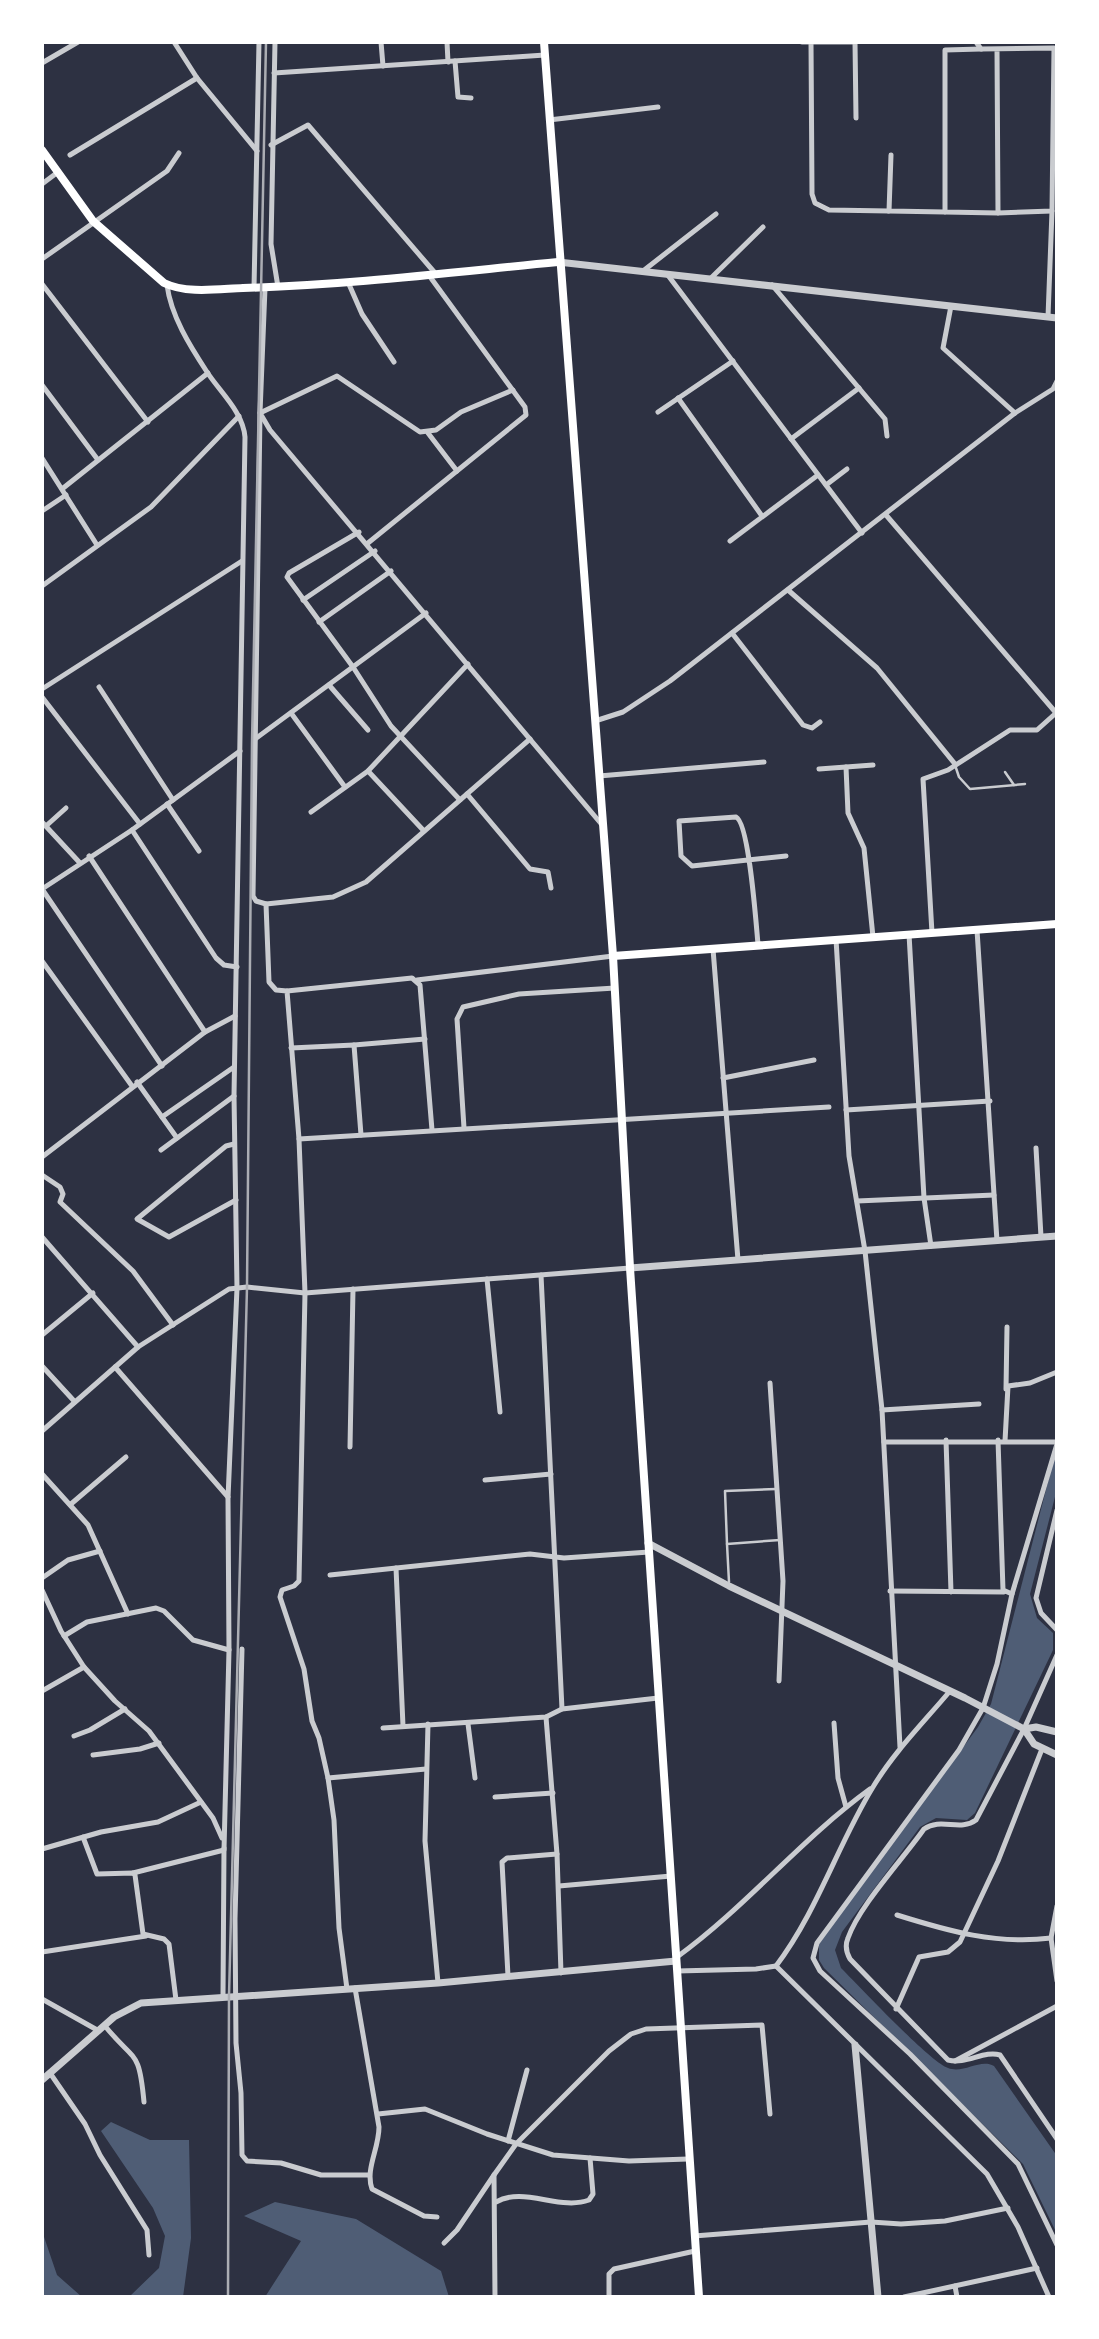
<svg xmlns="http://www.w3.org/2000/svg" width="1099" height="2339" viewBox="0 0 1099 2339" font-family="'Libre Baskerville',serif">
<rect width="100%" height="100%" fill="#2d3142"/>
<g fill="#4f5d75">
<path d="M1057 1447V1489L1030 1594 1037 1618 1053 1633V1650L975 1813 967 1820 936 1818 920 1827 842 1932 835 1950 841 1968C860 1987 930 2062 948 2068 964 2074 980 2058 994 2066L1057 2156V2234L1023 2164 824 1968 819 1960V1943L978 1727 991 1704Z"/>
<polygon points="111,2122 150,2140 189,2140 191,2238 183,2297 129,2297 159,2268 165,2236 153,2208 101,2131"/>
<polygon points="275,2202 356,2219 441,2271 449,2297 265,2297 301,2241 244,2216"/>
<polygon points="42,2231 57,2275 82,2297 42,2297"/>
</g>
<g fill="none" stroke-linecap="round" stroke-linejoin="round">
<g stroke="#caccd0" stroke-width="2.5">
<polyline points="955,765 959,777 970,789 1025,784"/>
<polyline points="1005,772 1014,785"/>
<polyline points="727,1544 725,1491 776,1489"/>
<polyline points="729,1582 727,1544 780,1540"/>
</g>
<g stroke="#caccd0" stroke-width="5">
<polyline points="174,42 197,78 257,151"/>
<polyline points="275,42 271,244 278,287"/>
<polyline points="381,42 383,66"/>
<polyline points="447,42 448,62"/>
<polyline points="802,42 855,42 856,118"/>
<polyline points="811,42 812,194 815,203 829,210 889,211"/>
<polyline points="976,42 981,49 1054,48 1052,211 998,213 997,49"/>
<polyline points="981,49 945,50 945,212 998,213"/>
<polyline points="455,61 458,97 471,98"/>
<polyline points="42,63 78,42"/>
<polyline points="274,73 545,55"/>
<polyline points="549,120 658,107"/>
<polyline points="271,145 308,125 435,273"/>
<polyline points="70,155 197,78"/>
<polyline points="891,155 889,211 945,212"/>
<polyline points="42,184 58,172"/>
<polyline points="42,259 167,171 179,153"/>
<polyline points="643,271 716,214"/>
<polyline points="667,274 862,533"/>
<polyline points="711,278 763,227"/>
<polyline points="348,282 362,314 394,362"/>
<polyline points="42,284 148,422"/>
<polyline points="772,285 885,419 887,436"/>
<polyline points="254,288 259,42"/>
<polyline points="265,288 260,413 253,896 256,901 266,904 269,982 276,990 287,991 299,1139 305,1293 299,1581 294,1586 282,1590 280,1597 304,1669 312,1721 319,1738 328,1778 334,1820 339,1928 347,1989"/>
<polyline points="951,306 943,348 1015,413"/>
<polyline points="1048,317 1052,211"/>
<polyline points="42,385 98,460"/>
<polyline points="513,390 461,412 436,430 420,432 337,376 260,413 270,430 603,826"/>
<polyline points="678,398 762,516"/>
<polyline points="658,412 733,361"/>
<polyline points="428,433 457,471"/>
<polyline points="791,439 859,388"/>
<polyline points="42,458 97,545"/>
<polyline points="826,485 847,469"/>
<polyline points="62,489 208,373"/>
<polyline points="42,511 66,495"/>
<polyline points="886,515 1057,714"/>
<polyline points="359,532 289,573 287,577 353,667 391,726 460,800"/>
<polyline points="730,541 818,475"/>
<polyline points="368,543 526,415 525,407 428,274"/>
<polyline points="42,586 151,507 239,416"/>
<polyline points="788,590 877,668 955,764"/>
<polyline points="303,600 375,551"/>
<polyline points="319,622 391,571"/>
<polyline points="732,633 803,725 812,728 820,722"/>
<polyline points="329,685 368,730"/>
<polyline points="99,687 173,800"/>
<polyline points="42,689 242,561"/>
<polyline points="42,697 140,824"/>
<polyline points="291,713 345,787"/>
<polyline points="595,721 623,712 670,681 1015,413 1053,389 1057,381"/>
<polyline points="255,739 426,613"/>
<polyline points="846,767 848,813 864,848 873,937"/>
<polyline points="819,769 873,765"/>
<polyline points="368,771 424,831"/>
<polyline points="599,776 764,762"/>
<polyline points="467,794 530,869 548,872 551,888"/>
<polyline points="167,804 199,851"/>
<polyline points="311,812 368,771 468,664"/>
<polyline points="42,822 80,863"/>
<polyline points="46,826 66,808"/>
<polyline points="132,830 216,958 224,965 237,967"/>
<polyline points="266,904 333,897 366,882 530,739"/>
<polyline points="977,930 997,1241"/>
<polyline points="932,933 923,779 948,770 1010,730 1037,730 1056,713"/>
<polyline points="909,934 924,1198 931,1246"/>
<polyline points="836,939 849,1156 865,1251 882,1410 900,1747"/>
<path d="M758 944C756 923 749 823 736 817L679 821 681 856 692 866 786 856"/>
<polyline points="713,949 738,1260"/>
<polyline points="42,961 132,1086"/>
<polyline points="417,980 613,956"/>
<polyline points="287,991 412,978 420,985 432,1130"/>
<polyline points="205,1032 235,1016"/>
<polyline points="354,1045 425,1039"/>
<polyline points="291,1048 354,1045 361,1135"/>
<polyline points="162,1066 42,889 132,830 240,751"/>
<polyline points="723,1078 814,1060"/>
<polyline points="137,1082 177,1138"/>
<polyline points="846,1110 990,1101"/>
<polyline points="162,1117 234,1067"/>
<polyline points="464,1128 457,1019 463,1007 519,994 615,988"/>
<polyline points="299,1139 829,1107"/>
<polyline points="234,1144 226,1146 137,1219 169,1237 236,1200"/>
<polyline points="1036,1148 1041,1237"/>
<polyline points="161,1150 234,1096"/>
<polyline points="42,1157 205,1032 89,856"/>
<polyline points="42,1175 60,1187 63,1194 60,1202 133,1271 173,1325"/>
<polyline points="857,1201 994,1195"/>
<polyline points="42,1237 138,1347"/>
<polyline points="541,1275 562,1709"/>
<polyline points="487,1279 500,1412"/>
<polyline points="42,1335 93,1293"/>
<polyline points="42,1366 75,1402"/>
<polyline points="115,1367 228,1497"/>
<polyline points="770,1383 783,1581 779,1681"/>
<polyline points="1006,1389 1007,1327"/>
<polyline points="882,1410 979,1404"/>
<polyline points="42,1431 138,1347 229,1289 247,1287 305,1293 630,1268"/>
<polyline points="946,1440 951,1592"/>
<polyline points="998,1440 1003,1590 1012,1594"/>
<polyline points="1005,1441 1008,1386 1030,1383 1057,1372"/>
<polyline points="884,1442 1057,1442"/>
<polyline points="1057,1444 1012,1594 997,1664 983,1708 959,1750 817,1943 813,1958 820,1971 910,2054 1018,2164 1057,2245"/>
<polyline points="350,1447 353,1289"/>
<polyline points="42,1474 88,1525 128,1614"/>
<polyline points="485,1480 551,1474"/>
<polyline points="71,1504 126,1457"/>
<polyline points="1057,1510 1036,1598 1041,1613 1057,1630"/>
<polyline points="396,1568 403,1726"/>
<polyline points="330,1575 530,1554 564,1558 649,1552"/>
<polyline points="42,1578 68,1560 100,1551"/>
<polyline points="42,1590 61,1631 84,1667 115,1701 149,1731 213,1818 222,1838"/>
<polyline points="890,1591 1004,1592"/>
<polyline points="64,1636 87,1622 156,1608 164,1611 193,1640 229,1650"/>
<polyline points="242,1649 235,1919 236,2043 241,2093 242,2155 247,2161 281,2163 321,2175 369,2175"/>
<path d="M1057 1655 1024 1729 976 1820C960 1832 941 1817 924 1829 903 1859 859 1906 848 1938 845 1945 846 1952 850 1959L948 2060C966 2065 984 2050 1000 2055L1057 2139"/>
<polyline points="42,1691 84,1667"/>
<polyline points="546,1717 557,1854 561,1973"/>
<polyline points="834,1723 838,1778 846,1807"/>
<polyline points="428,1724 425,1841 438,1983"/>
<polyline points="468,1724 475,1778"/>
<polyline points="383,1728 546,1717 562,1709 658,1698"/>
<polyline points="74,1736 90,1730 125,1709"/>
<polyline points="93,1755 140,1749 159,1743"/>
<polyline points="328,1778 426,1769"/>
<polyline points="495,1797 553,1793"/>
<polyline points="83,1837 97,1874 133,1873 135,1875 143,1934 164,1939 169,1944 176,2000"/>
<polyline points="42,1849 101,1832 158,1822 201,1802"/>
<path d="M133 1873 224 1850 229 1650 228 1498 237 1288 234 1096 245 437C243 412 220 392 207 372 190 346 171 316 167 285"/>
<polyline points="559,1886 671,1876"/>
<polyline points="1057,1906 1051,1938 1057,1981"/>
<path d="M897 1915C948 1931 997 1945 1051 1938"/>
<polyline points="42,1952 146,1936"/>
<path d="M677 1957C746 1907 801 1839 870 1789"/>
<polyline points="776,1966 987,2174 1018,2227 1049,2297"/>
<path d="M776 1966C817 1912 838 1844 873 1787 894 1752 923 1723 950 1691"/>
<polyline points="677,1971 756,1969 776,1966"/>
<polyline points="508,1976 502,1862 507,1858 557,1854"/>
<path d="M355 1988 379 2127C379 2149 365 2169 372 2189L424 2216 437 2217"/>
<polyline points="223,1995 224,1848"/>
<polyline points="42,1999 99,2031"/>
<polyline points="896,2009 919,1957 948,1952 960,1942 998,1861 1042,1749"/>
<path d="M105 2026C135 2063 139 2048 144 2102"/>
<polyline points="955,2061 1057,2006"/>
<polyline points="50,2073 85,2124 100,2155 147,2230 149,2255"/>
<polyline points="378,2114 425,2109 487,2134 553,2155 629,2161 688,2159"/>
<polyline points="508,2141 527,2070"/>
<path d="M496 2202C523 2186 560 2211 589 2200L593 2194 590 2158"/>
<polyline points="694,2236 871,2222 901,2224 945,2221 1008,2208"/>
<polyline points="444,2243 457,2230 494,2175"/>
<polyline points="955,2286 957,2297"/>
<polyline points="495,2297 494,2175 516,2144 609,2051 631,2034 646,2029 762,2025 770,2114"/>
<polyline points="609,2297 609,2274 614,2269 695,2251"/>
<polyline points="904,2297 1037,2268"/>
</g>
<g stroke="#caccd0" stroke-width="7">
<polyline points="558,262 1057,318"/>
<polyline points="630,1268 1057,1236"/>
<polyline points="648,1543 729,1586 965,1698 1024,1729 1034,1744 1057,1755"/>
<polyline points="1024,1729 1036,1727 1057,1732"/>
<polyline points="855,2045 878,2297"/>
<polyline points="42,2080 114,2017 141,2003 438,1983 676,1961"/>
</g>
<g stroke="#fff" stroke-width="8">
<polyline points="544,42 613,956 630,1268 699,2297"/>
<path d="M42 150 93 221 164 283C187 294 218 289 243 288 348 285 454 272 558 262"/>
<polyline points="613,956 1057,924"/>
</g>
<polyline stroke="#abadb3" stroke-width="2.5" points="228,2297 229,1996 247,1287 252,743 266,42"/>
</g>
<rect width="1099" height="2339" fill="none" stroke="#ffffff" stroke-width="88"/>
</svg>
